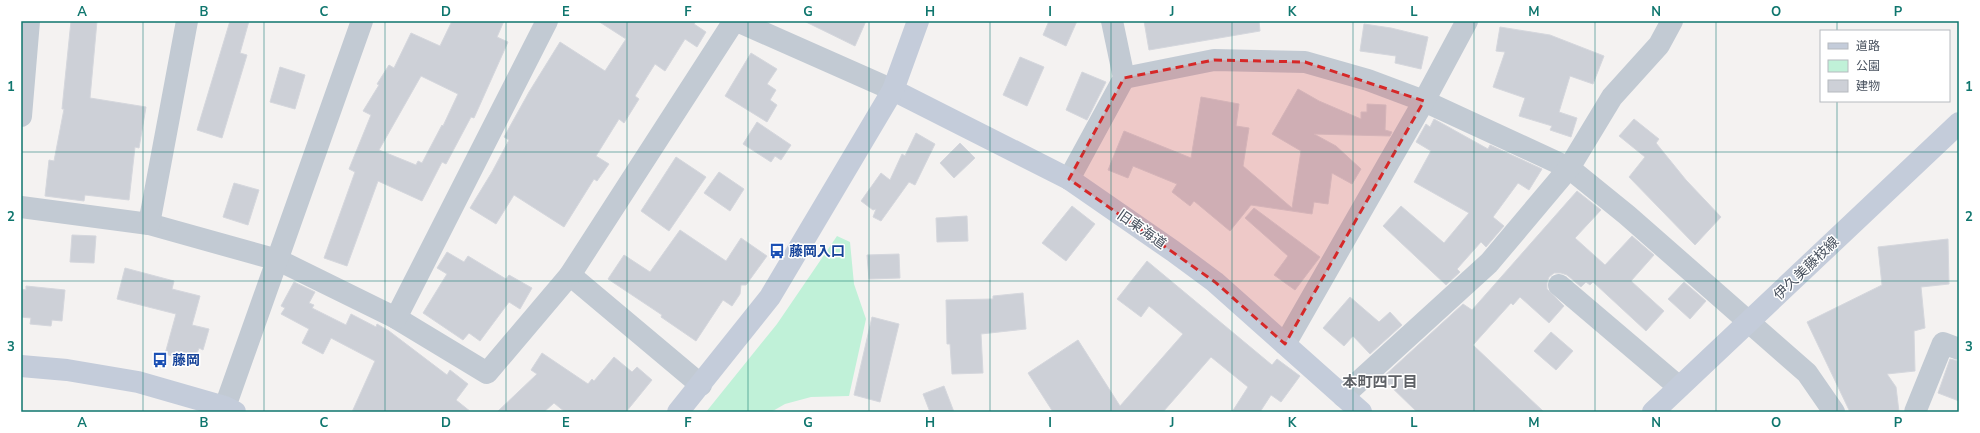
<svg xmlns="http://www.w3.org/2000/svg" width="1980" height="433" viewBox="0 0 1980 433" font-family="'Nunito Sans','Noto Sans JP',sans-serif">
<rect width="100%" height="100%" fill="#f4f2f1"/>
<polygon fill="#c0f1d8" points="837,236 850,242 854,284 866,319 849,396 811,397 785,404 771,412 706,412 777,324"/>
<g fill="#cdd0d7" stroke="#d5d7dd" fill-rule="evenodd">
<polygon points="71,21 97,21 90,98 146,107 139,148 135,147 129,200 85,195 84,201 45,196 49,160 54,161 64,109 62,109"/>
<polygon points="230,21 249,21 240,53 247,55 222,138 197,130"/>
<path d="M452 21H504L497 37 508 42 474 118 471 117 446 164 442 162 422 201 378 181 347 266 324 258 355 172 349 169 371 115 363 111 379 85 377 84 389 65 394 68 411 33 440 46ZM421 76 458 94 443 126 442 125 422 163 418 161 416 165 379 150Z"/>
<polygon points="598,21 696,21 694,24 706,32 697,47 685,39 665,71 655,64 635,96 639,99 624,123 619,119 596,156 609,164 597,181 594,179 564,227 514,195 496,224 470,208 492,172 509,140 504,137 529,92 560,42 605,71 626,39"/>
<polygon points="804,21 866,21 855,46"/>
<polygon points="1049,21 1077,21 1066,46 1043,35"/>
<polygon points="1144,21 1259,21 1260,31 1149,50"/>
<polygon points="1364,24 1391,28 1428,37 1421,69 1395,63 1396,56 1360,51"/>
<polygon points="1500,27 1550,35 1604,56 1593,84 1570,76 1559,112 1577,118 1571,137 1550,130 1552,126 1519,116 1525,98 1493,87 1505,52 1496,51"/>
<polygon points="751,53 777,69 767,84 776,90 770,100 777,105 767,122 725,96"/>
<polygon points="1020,57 1044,67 1027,106 1003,95"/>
<polygon points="280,67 305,75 295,109 270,102"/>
<polygon points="1082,72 1106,82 1087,120 1066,110"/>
<polygon points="1298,89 1319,101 1361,119 1361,112 1367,112 1367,104 1386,105 1385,130 1392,132 1390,136 1314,134 1336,146 1361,169 1352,184 1332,173 1328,204 1314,202 1312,214 1251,205 1230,231 1194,201 1190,206 1172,192 1177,184 1133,166 1128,178 1108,170 1124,131 1191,158 1201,97 1239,104 1236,126 1249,128 1243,166 1292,208 1301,151 1272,134"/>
<polygon points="1434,119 1488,149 1490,145 1542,169 1529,190 1518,183 1493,217 1504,226 1486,247 1481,242 1457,269 1460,272 1446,285 1383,226 1401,206 1444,243 1469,213 1414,182 1431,151 1416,142 1426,124 1430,127"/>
<polygon points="1634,119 1659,139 1656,143 1686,180 1721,217 1695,245 1629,177 1645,157 1619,136"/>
<polygon points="757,122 791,145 781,160 775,156 771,162 743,144"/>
<polygon points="916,133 935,144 915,185 909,182 881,221 873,217 876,209 873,210 861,201 881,173 890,180 902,154 905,156"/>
<polygon points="960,143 975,158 954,178 940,163"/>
<polygon points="676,157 706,177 669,231 641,211"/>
<polygon points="719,172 744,189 730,211 704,193"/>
<polygon points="234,183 259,190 248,225 223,217"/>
<polygon points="1577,191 1601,210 1575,238 1605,265 1632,236 1654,255 1631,281 1664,311 1646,331 1593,282 1590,285 1586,282 1581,287 1567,275 1561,273 1554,273 1549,277 1547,283 1547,289 1564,306 1549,323 1520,297 1513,305 1511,303 1473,345 1544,412 1417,412 1382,378 1463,304 1472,310"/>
<polygon points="1072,206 1095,224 1066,261 1042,243"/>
<polygon points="1254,208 1320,257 1295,290 1274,275 1288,256 1245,218"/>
<polygon points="967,216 968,241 937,242 936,218"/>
<polygon points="680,230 726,261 741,238 767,256 746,285 741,285 740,294 732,306 723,300 696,341 661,317 662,315 608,279 624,255 650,272"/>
<polygon points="72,235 96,236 94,263 70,262"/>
<polygon points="1948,239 1949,284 1921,287 1925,328 1914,331 1915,371 1887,374 1896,387 1899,412 1850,412 1807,322 1882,285 1878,247"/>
<polygon points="447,252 464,262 468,256 506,279 509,275 532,288 520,309 509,302 480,341 469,333 463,340 423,313 447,274 437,268"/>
<polygon points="899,254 900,278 869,279 867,255"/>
<polygon points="1147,261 1272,365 1277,359 1300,376 1281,402 1271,395 1260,412 1232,412 1248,387 1211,357 1163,412 1053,412 1028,373 1078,340 1120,406 1183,334 1149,306 1141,317 1117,299"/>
<polygon points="125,268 174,281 172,289 200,296 192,325 209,329 203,350 199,348 194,362 165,354 176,314 117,299"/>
<polygon points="294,282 315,292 309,303 314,305 312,308 346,325 351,314 376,327 377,324 389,331 447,375 450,370 468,384 456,400 471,412 352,412 375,361 331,338 323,354 302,343 309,329 281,314 285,308 281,306"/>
<polygon points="1684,282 1706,301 1690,319 1668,299"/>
<polygon points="26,286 65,290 62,321 52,320 51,326 30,324 31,318 21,317 21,289 26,290"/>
<polygon points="1023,293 1026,329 981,334 983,373 952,374 950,344 947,344 946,300 993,299 993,296"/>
<polygon points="1350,297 1379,322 1390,312 1402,325 1370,354 1353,336 1344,346 1323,328"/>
<polygon points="872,317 899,324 880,402 854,395"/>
<polygon points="1551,332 1573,351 1556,370 1534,351"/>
<polygon points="542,353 588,384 592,379 594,381 614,357 632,372 637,367 652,380 626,412 565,412 554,403 544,412 497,412 537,374 531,370"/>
<polygon points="1950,359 1959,361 1959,401 1938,393"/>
<polygon points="944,386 954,412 930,412 923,394"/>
</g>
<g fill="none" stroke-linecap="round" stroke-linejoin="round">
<g stroke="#c2cad3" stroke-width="22">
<polyline points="737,21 893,90"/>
<polyline points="1124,78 1214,60 1305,62 1368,80 1424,101 1569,168 1627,215 1807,373 1834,412"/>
<polyline points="21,116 29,21"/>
<polyline points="1069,179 1124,78 1112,21"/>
<polyline points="21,207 149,224 278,260 396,318 487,373 570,275 701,385"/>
<polyline points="149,224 187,21"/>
<polyline points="570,275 734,21"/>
<polyline points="1559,285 1679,387"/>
<polyline points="396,318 547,21"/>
<polyline points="1285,344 1424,101 1467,21"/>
<polyline points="1343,396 1489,263 1569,168 1612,97 1659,45 1672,21"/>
<polyline points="225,407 362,21"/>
<polyline points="1915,412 1943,343 1959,349"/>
</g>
<g stroke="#c4ccda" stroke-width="22">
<polyline points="893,90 1069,179 1173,251 1215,282 1361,412"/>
<polyline points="21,366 67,370 138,382 225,407 235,412"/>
<polyline points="678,412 770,297 893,90 918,21"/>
<polyline points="1653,412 1959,123"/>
</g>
</g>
<path fill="#d62828" fill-opacity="0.2" stroke="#d62828" stroke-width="3" stroke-dasharray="8 5" stroke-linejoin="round" d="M1214 60 1305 62 1424 101 1285 344 1215 282 1069 179 1124 78Z"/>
<path fill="none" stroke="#0f766e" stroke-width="1" stroke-opacity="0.55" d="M143 21V412M264 21V412M385 21V412M506 21V412M627 21V412M748 21V412M869 21V412M990 21V412M1111 21V412M1232 21V412M1353 21V412M1474 21V412M1595 21V412M1716 21V412M1837 21V31M1837 101V412M21 152H1959M21 281H1959"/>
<defs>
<symbol id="bus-bare" viewBox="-9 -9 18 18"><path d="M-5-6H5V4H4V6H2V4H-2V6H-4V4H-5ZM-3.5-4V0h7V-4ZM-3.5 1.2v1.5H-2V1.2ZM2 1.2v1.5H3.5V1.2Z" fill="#1a4fb4" stroke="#fff" stroke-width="2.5" paint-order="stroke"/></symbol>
</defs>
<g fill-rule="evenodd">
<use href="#bus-bare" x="766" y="240" width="22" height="22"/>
<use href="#bus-bare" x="149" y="349" width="22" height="22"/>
</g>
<g text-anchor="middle" stroke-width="3" stroke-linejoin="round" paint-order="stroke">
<g font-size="14" fill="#49525f" stroke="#fff">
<text transform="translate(1142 229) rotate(35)" y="5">旧東海道</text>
<text transform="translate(1806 268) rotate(-44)" y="5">伊久美藤枝線</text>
</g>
<g font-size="14" font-weight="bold" fill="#164399" stroke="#fff" text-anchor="start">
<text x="789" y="256">藤岡入口</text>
<text x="172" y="365">藤岡</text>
</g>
<g font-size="15" font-weight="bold" fill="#5e6166" stroke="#fff">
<text x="1380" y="387">本町四丁目</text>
</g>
</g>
<rect width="1980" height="433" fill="none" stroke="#ffffff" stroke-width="44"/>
<rect x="1820" y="30" width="130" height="72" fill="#ffffff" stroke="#b6babf"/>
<rect x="1828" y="43" width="20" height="6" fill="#c4ccda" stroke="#b6babf"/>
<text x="1856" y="50" font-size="12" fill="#49525f">道路</text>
<rect x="1828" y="60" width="20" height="12" fill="#c0f1d8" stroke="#b6babf"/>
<text x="1856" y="70" font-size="12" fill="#49525f">公園</text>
<rect x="1828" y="80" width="20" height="12" fill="#cdd0d7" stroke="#b6babf"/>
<text x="1856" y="90" font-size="12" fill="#49525f">建物</text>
<rect x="22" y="22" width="1936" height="389" fill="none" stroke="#0f766e" stroke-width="1.5"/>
<g font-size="13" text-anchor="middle" font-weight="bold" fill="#0f766e">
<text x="82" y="16">A</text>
<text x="204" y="16">B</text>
<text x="324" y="16">C</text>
<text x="446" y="16">D</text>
<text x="566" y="16">E</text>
<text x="688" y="16">F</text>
<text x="808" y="16">G</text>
<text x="930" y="16">H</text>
<text x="1050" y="16">I</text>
<text x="1172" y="16">J</text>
<text x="1292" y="16">K</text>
<text x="1414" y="16">L</text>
<text x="1534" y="16">M</text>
<text x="1656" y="16">N</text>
<text x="1776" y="16">O</text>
<text x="1898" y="16">P</text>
<text x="11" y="91">1</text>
<text x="1969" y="91">1</text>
<text x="11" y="221">2</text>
<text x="1969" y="221">2</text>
<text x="11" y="351">3</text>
<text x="1969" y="351">3</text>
<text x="82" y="427">A</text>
<text x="204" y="427">B</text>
<text x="324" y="427">C</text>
<text x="446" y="427">D</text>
<text x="566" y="427">E</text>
<text x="688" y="427">F</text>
<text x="808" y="427">G</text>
<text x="930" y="427">H</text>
<text x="1050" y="427">I</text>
<text x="1172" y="427">J</text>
<text x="1292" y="427">K</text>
<text x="1414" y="427">L</text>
<text x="1534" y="427">M</text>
<text x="1656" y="427">N</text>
<text x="1776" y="427">O</text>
<text x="1898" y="427">P</text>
</g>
</svg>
